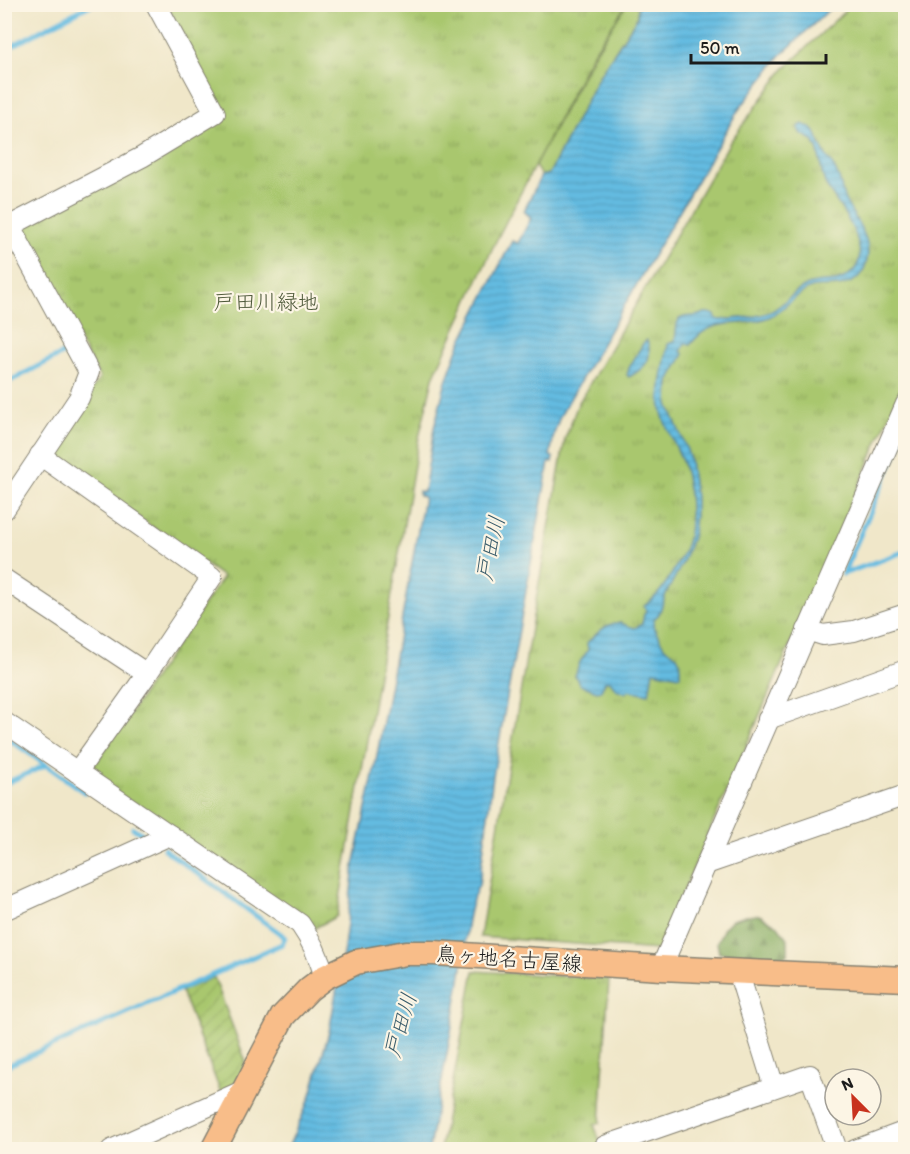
<svg xmlns="http://www.w3.org/2000/svg" width="910" height="1154" viewBox="0 0 910 1154" font-family="Itim,'Klee One',sans-serif">
<defs>
<pattern id="forest-firs" width="22" height="20" patternUnits="userSpaceOnUse" patternTransform="scale(1.5)"><rect width="22" height="20" fill="#86ac61"/><path d="M5 1l3.5 6h-7zM16 11l3.5 6h-7z" fill="#6d8b4f"/></pattern>
<pattern id="park-tufts" width="24" height="20" patternUnits="userSpaceOnUse" patternTransform="scale(1.5)"><rect width="24" height="20" fill="#a9c76e"/><path d="M3 7l-1-3M5 7V3M7 7l1-3M15 17l-1-3M17 17v-4M19 17l1-3" fill="none" stroke="#91aa5f"/></pattern>
<pattern id="garden-furrows" width="10" height="10" patternUnits="userSpaceOnUse" patternTransform="scale(1.5)"><rect width="10" height="10" fill="#a9c76e"/><path d="M-1 1l2-2M0 10L10 0M9 11l2-2" fill="none" stroke="#91aa5f"/></pattern>
<pattern id="water-rules" width="6" height="5" patternUnits="userSpaceOnUse" patternTransform="scale(1.5)"><rect width="6" height="5" fill="#64bbe1"/><path d="M0 2.5h6" fill="none" stroke="#56a0c0"/></pattern>
</defs>
<rect width="100%" height="100%" fill="#fcf5e5"/>
<filter id="ink" filterUnits="userSpaceOnUse"><feTurbulence type="fractalNoise" baseFrequency=".0167" numOctaves="2"/><feDisplacementMap in="SourceGraphic" scale="12" xChannelSelector="R" yChannelSelector="G"/><feConvolveMatrix kernelMatrix="1 2 1 2 8 2 1 2 1" color-interpolation-filters="sRGB"/></filter>
<filter id="wash" filterUnits="userSpaceOnUse"><feTurbulence type="fractalNoise" baseFrequency=".008" numOctaves="4" result="noise"/><feDisplacementMap in="SourceGraphic" scale="24" xChannelSelector="R" yChannelSelector="G"/><feGaussianBlur stdDeviation="1.35" result="paint"/><feColorMatrix in="noise" values="0 0 0 0 0 0 0 0 0 0 0 0 0 0 0 0 0 1.4 0 .05"/><feComposite in="paint" operator="in"/></filter>
<g filter="url(#wash)">
<rect width="100%" height="100%" fill="#f0e7c9"/>
<polygon fill="#a9c76e" stroke="#627245" stroke-width="1.5" points="626,5 638,5 637,18 599,76 549,174 541,176 535,166 593,56"/>
<polygon fill="url(#forest-firs)" stroke="#51643e" stroke-width="1.5" points="759,915 778,926 788,940 788,954 782,958 719,953 717,942 724,928 732,920 746,916"/>
<g fill="url(#park-tufts)" stroke="#627245" stroke-width="1.5">
<polygon points="167,5 626,5 591,56 493,247 433,378 418,442 337,916 313,929 97,779 93,767 223,577 46,452 100,378 17,226 225,117"/>
<polygon points="851,5 905,5 905,379 658,950 480,937 532,622 565,439 578,404 730,142 784,69"/>
<polygon points="474,971 609,979 600,1123 594,1125 603,1149 440,1150"/>
</g>
<polygon fill="url(#garden-furrows)" stroke="#627245" stroke-width="1.5" points="214,977 246,1062 237,1086 221,1093 181,991"/>
<g fill="url(#water-rules)" stroke="#406c7e" stroke-width="1.5">
<path d="M638 5H834L780 56 737 112 560 416 554 434 550 456 553 457 552 463 549 462 493 776 479 885C465 912 466 944 461 974 452 1033 439 1091 429 1149L287 1150 310 1098 329 1032 344 948 354 865 375 766 424 497 419 495V491L424 492 434 428 446 381 459 346 512 241 518 243 531 218 524 211 541 176 549 174 599 76 637 18Z"/>
<path d="M803 124C806 126 812 128 814 131 817 134 818 140 820 144 824 155 834 164 838 176 842 184 841 193 846 202 858 224 876 243 864 269 860 278 852 283 843 285 833 288 821 285 811 288 795 294 785 310 769 317 740 330 714 313 690 345L685 343 681 352 684 354 669 381 668 404 687 450 690 460 695 497V515L693 535 683 562 666 594 659 614 654 619 653 625 664 647 677 656 680 662V676L653 671 649 694 628 690 627 693 616 689 610 681H605L601 690 597 691 580 685 575 676 580 662 588 650 587 643C595 635 608 621 621 623 626 625 630 627 635 628L642 624 644 614 646 611 644 606C657 597 663 588 671 575 678 562 687 548 689 533 692 510 689 486 683 464 677 445 664 428 661 408 658 389 665 363 668 344L675 341 677 324 679 319C687 315 687 317 694 316 705 315 702 310 715 315L716 319 721 320C736 318 762 318 775 309 786 302 795 290 808 285 818 281 829 283 839 280 885 263 842 211 827 187 819 174 822 150 812 140 809 137 804 136 800 133L798 127Z"/>
<path d="M647 340C654 359 645 368 629 377L627 375 629 368 644 342Z"/>
</g>
<g fill="none" stroke-linecap="round" stroke-linejoin="round">
<g stroke="#64bbe1" stroke-width="5">
<polyline points="4,50 92,4"/>
<polyline points="4,384 68,351"/>
<polyline points="906,430 843,574 906,551"/>
<polyline points="4,736 46,765"/>
<polyline points="4,784 46,765 84,792"/>
<polyline points="133,828 148,838"/>
<polyline points="4,1067 282,944 285,937 164,849"/>
</g>
</g>
</g>
<g filter="url(#ink)">
<g fill="none" stroke-linecap="round" stroke-linejoin="round">
<defs>
<g id="minor">
<polyline points="4,229 142,157 215,113 156,4"/>
<polyline points="40,455 212,577 147,674 77,772"/>
<polyline points="4,510 79,398 89,372 10,226"/>
<polyline points="4,579 147,674"/>
<polyline points="807,630 823,635 854,631 906,614"/>
<polyline points="768,719 906,670"/>
<path d="M4 722 300 924C312 941 319 957 325 977"/>
<polyline points="706,864 906,795"/>
<polyline points="4,910 170,835"/>
<polyline points="661,968 906,404"/>
<polyline points="738,971 774,1087"/>
<polyline points="111,1150 242,1091"/>
<polyline points="606,1150 605,1146 810,1075 837,1150"/>
<polyline points="855,1150 906,1131"/>
</g>
<polyline id="major" points="213,1150 283,1016 309,989 325,977 356,962 406,953 434,953 661,968 906,979"/>
</defs>
<use href="#minor" stroke="#868272" stroke-width="22"/>
<use href="#major" stroke="#868272" stroke-width="27"/>
<use href="#minor" stroke="#fff" stroke-width="20"/>
<use href="#major" stroke="#f8bd89" stroke-width="24"/>
</g>
</g>
<g text-anchor="middle" stroke-width="4.5" stroke-linejoin="round" paint-order="stroke">
<g font-size="21" fill="#4d5839" stroke="#fcf5e5">
<text x="266" y="309">戸田川緑地</text>
</g>
<g font-size="21" fill="#1c1c1c" stroke="#fcf5e5">
<text transform="translate(509 959) rotate(4)" y="7">鳥ヶ地名古屋線</text>
</g>
<g font-size="22" font-style="italic" fill="#395c6b" stroke="#fcf5e5">
<text transform="translate(490 548) rotate(-78)" y="8">戸田川</text>
<text transform="translate(400 1025) rotate(-74)" y="8">戸田川</text>
</g>
</g>
<rect width="910" height="1154" fill="none" stroke="#fcf5e5" stroke-width="24"/>
<g transform="translate(853 1097) rotate(336)"><circle r="28" fill="#fcf5e5" stroke="#a29e95" stroke-width="1.5"/>
<path d="M0-4.5L10 22L0 15L-10 22Z" fill="#c8321e"/>
<text y="-9" font-size="16" font-weight="bold" text-anchor="middle" fill="#1c1c1c">N</text>
</g>
<path d="M691 54v9h135v-9" fill="none" stroke="#1c1c1c" stroke-width="3"/>
<text x="700" y="54" font-size="18" fill="#1c1c1c" stroke="#fcf5e5" stroke-width="4.5" paint-order="stroke">50 m</text>
</svg>
